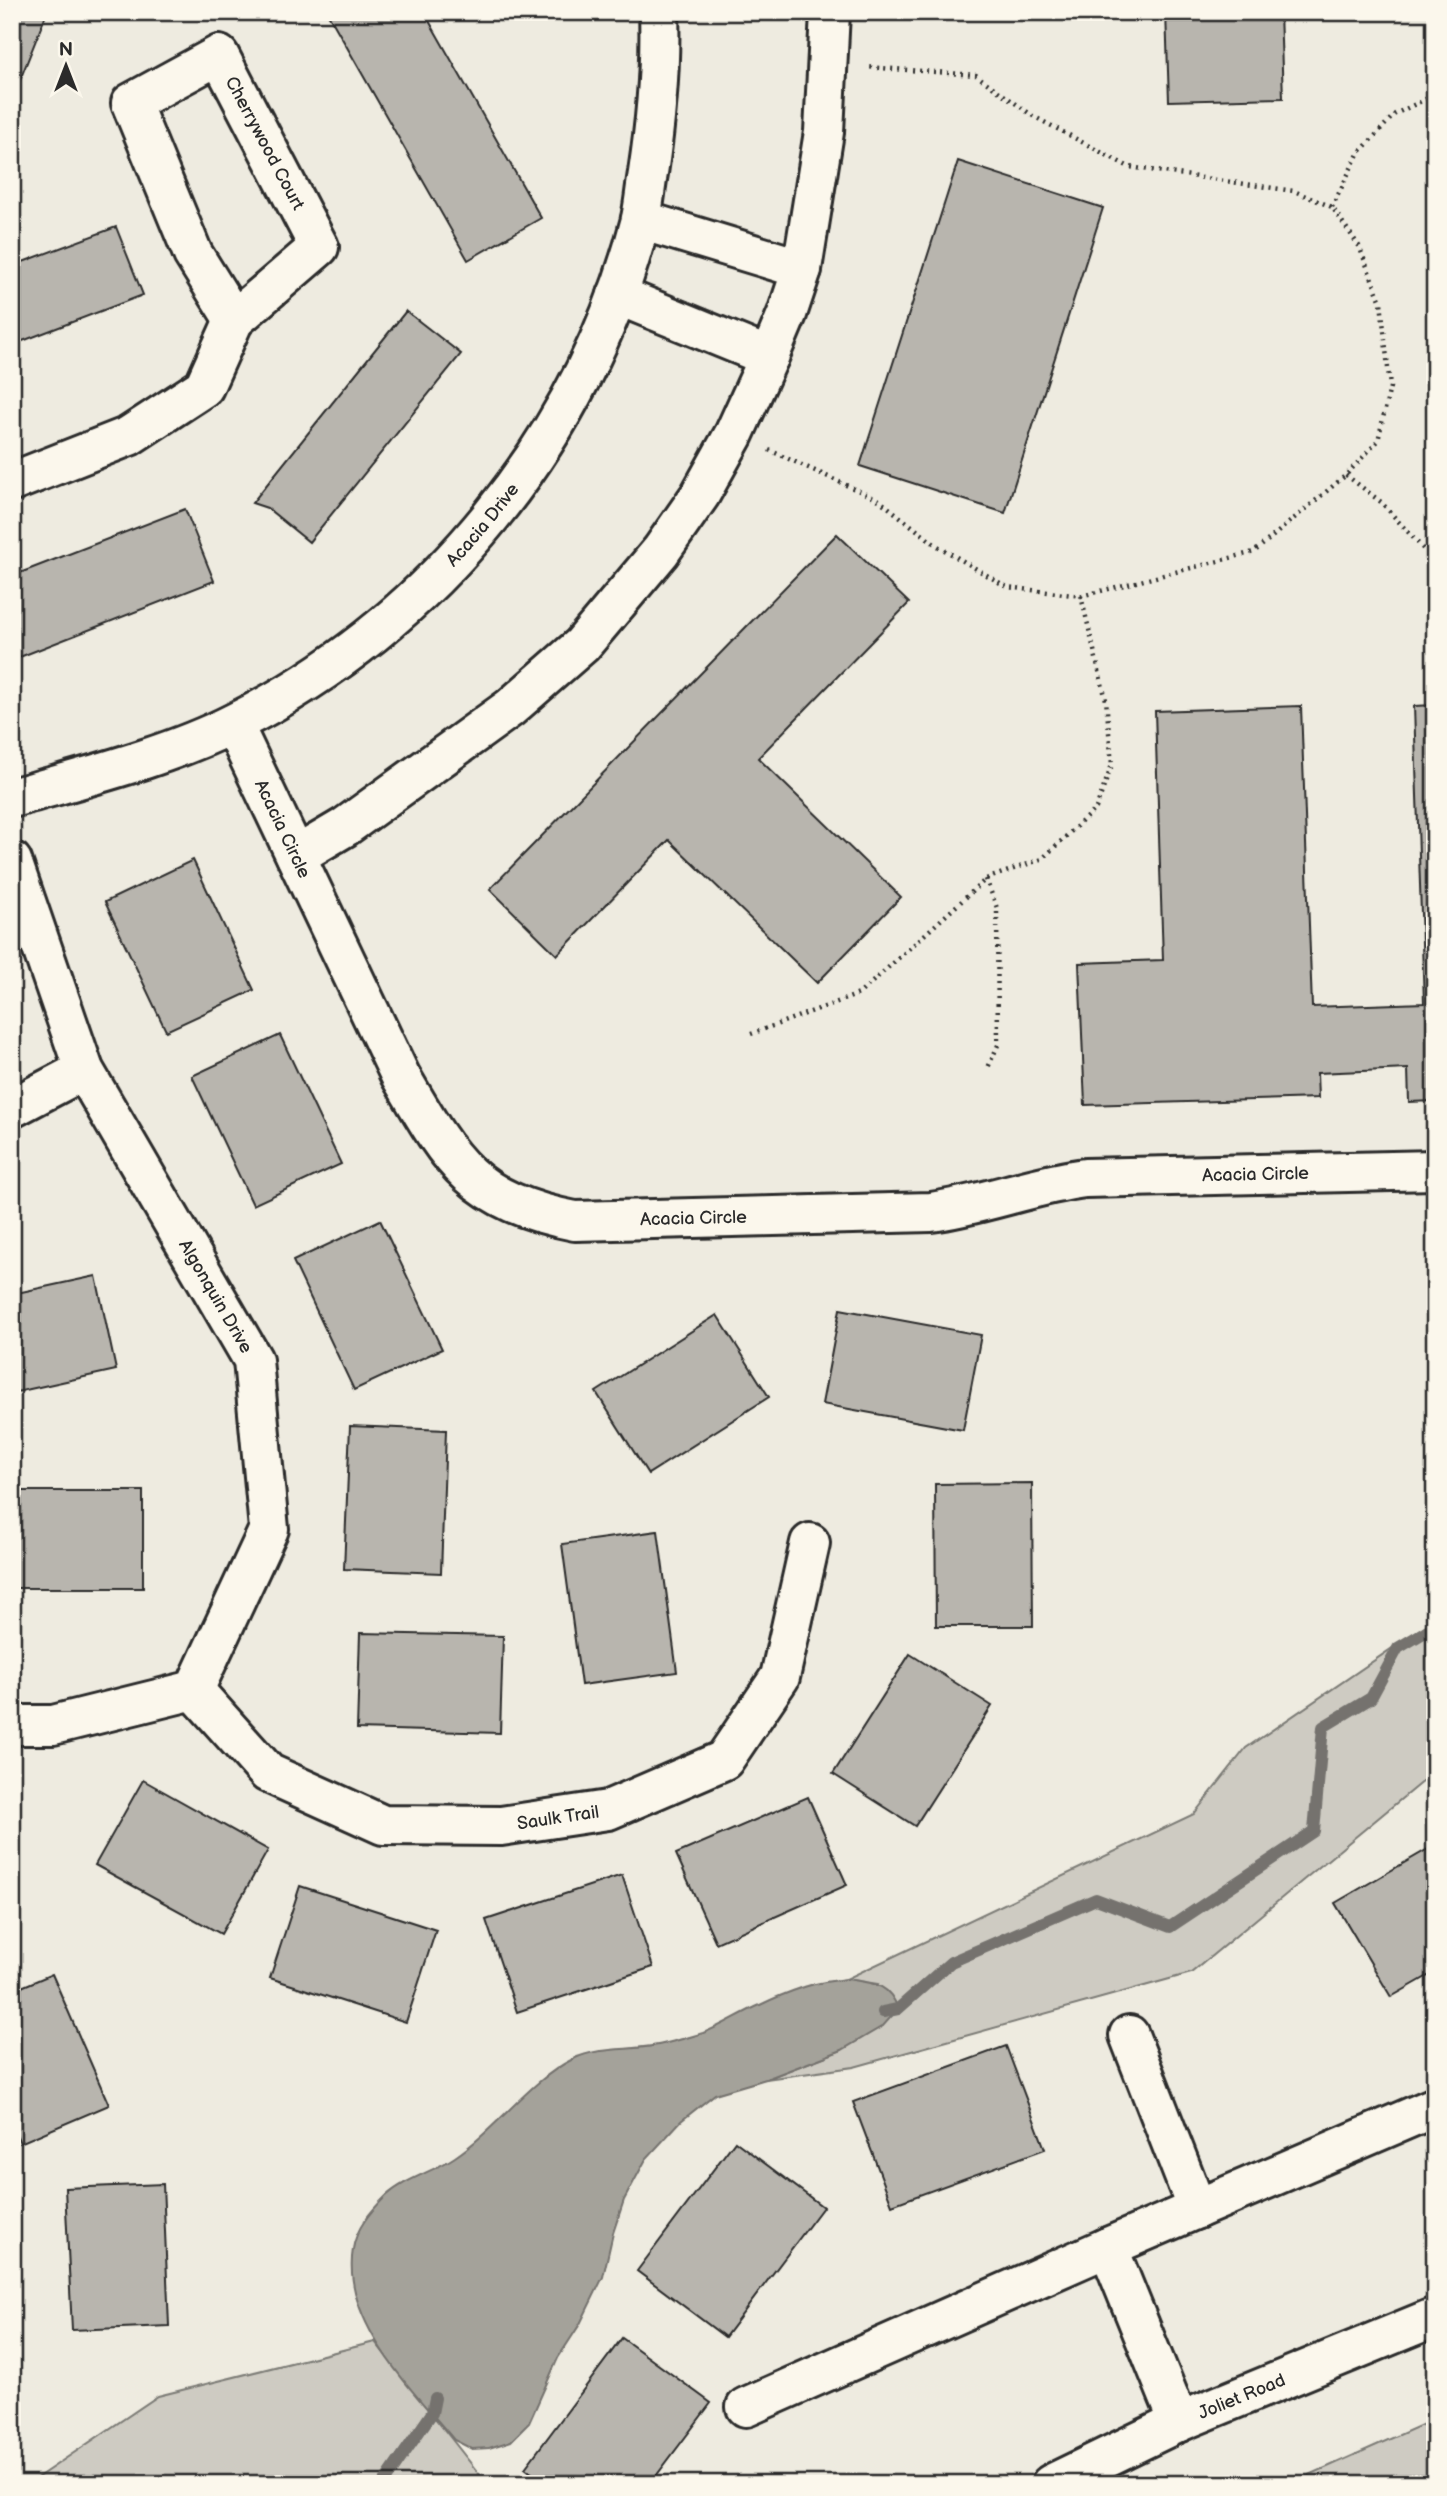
<svg xmlns="http://www.w3.org/2000/svg" width="1447" height="2496" viewBox="0 0 1447 2496" font-family="'Balsamiq Sans',sans-serif">
<rect width="100%" height="100%" fill="#eeebe0"/>
<filter id="ink" filterUnits="userSpaceOnUse"><feTurbulence type="fractalNoise" baseFrequency=".0143" numOctaves="2"/><feDisplacementMap in="SourceGraphic" scale="14" xChannelSelector="R" yChannelSelector="G"/><feConvolveMatrix kernelMatrix="1 2 1 2 8 2 1 2 1" color-interpolation-filters="sRGB"/></filter>
<g filter="url(#ink)">
<g fill="#cecbc2" stroke="#7c7b76" stroke-width="2">
<polygon points="1435,1619 1435,1771 1191,1973 854,2067 766,2079 842,2050 878,1984 846,1979 1194,1814 1246,1748"/>
<polygon points="375,2342 487,2484 28,2484 158,2396"/>
<polygon points="1435,2419 1435,2484 1289,2484 1296,2481"/>
</g>
<path fill="#a4a29a" stroke="#74726e" stroke-width="2" d="M846 1979C871 1983 889 1982 898 2009L883 2026 842 2050 766 2079 715 2094 681 2121 646 2159 624 2200 613 2233 603 2277 580 2324 558 2358 529 2423 511 2441 489 2448 472 2449 454 2440C412 2389 341 2321 353 2249 356 2228 371 2211 386 2196 406 2178 433 2172 455 2157 497 2129 529 2081 573 2059 602 2045 636 2052 667 2043 679 2040 691 2037 703 2033 722 2026 741 2013 760 2005 774 1998 789 1992 804 1987 817 1982 832 1981 846 1979Z"/>
<g fill="none" stroke-linecap="round" stroke-linejoin="round">
<g stroke="#74726e" stroke-width="12">
<polyline points="883,2012 898,2009 951,1962 1096,1899 1170,1927 1314,1831 1323,1727 1371,1698 1398,1648 1435,1626"/>
<polyline points="383,2484 432,2413 435,2398"/>
</g>
</g>
<g fill="#b8b5ae" stroke="#2b2b2b" stroke-width="2">
<polygon points="12,12 47,12 12,100"/>
<polygon points="327,12 424,12 541,218 468,260"/>
<polygon points="1166,12 1280,12 1283,98 1169,101"/>
<polygon points="958,161 1103,208 1005,513 860,466"/>
<polygon points="116,227 143,295 12,345 12,266"/>
<polygon points="406,311 461,354 309,542 267,508 252,503"/>
<polygon points="185,509 214,581 12,660 12,576"/>
<polygon points="837,534 909,603 758,758 901,897 817,983 669,840 557,955 490,889"/>
<polygon points="1435,705 1435,1101 1409,1102 1408,1069 1317,1073 1318,1098 1085,1105 1079,963 1163,960 1155,711 1301,706 1312,1007 1424,1003 1414,706"/>
<polygon points="193,860 254,990 166,1031 105,902"/>
<polygon points="280,1035 341,1164 253,1205 192,1076"/>
<polygon points="380,1220 442,1349 354,1390 293,1261"/>
<polygon points="96,1276 116,1370 12,1393 12,1294"/>
<polygon points="840,1309 981,1335 963,1430 822,1404"/>
<polygon points="717,1315 769,1397 648,1474 596,1392"/>
<polygon points="350,1426 446,1430 441,1573 344,1569"/>
<polygon points="1032,1483 1033,1626 936,1626 935,1484"/>
<rect x="12" y="1491" width="131" height="97"/>
<polygon points="658,1531 677,1672 581,1685 562,1544"/>
<polygon points="360,1633 503,1636 500,1733 357,1729"/>
<polygon points="910,1654 992,1706 915,1826 833,1774"/>
<polygon points="143,1780 268,1850 221,1934 95,1865"/>
<polygon points="808,1797 847,1885 716,1943 676,1854"/>
<polygon points="1435,1845 1435,1972 1391,1997 1335,1903"/>
<polygon points="622,1875 653,1967 517,2012 486,1920"/>
<polygon points="300,1886 436,1930 406,2022 270,1978"/>
<polygon points="52,1974 109,2105 20,2143 12,2125 12,1991"/>
<polygon points="1006,2046 1045,2149 892,2205 853,2102"/>
<polygon points="735,2141 823,2207 725,2337 637,2271"/>
<polygon points="163,2184 169,2326 72,2330 65,2188"/>
<polygon points="622,2338 711,2403 650,2484 546,2484 525,2468"/>
</g>
<g fill="none" stroke-linecap="round" stroke-linejoin="round">
<defs>
<g id="minor">
<polygon points="219,55 319,247 234,320 193,254 131,103"/>
<polyline points="641,220 802,269"/>
<polyline points="617,295 769,357"/>
<polyline points="12,482 129,436 204,387 234,320"/>
<path id="s1" d="M233 724 400 1075C450 1161 471 1201 575 1221L931 1212C983 1205 1032 1185 1085 1178L1435 1170"/>
<path id="s2" d="M12 798C84 777 167 757 234 723 433 624 584 438 640 223 644 207 645 190 648 173 656 120 661 66 659 12"/>
<polyline points="296,856 345,827 510,708 582,645 661,551 700,495 734,434 769,357 787,314 802,269 824,132 830,12"/>
<path id="s3" d="M12 861 84 1070 253 1360 269 1529 194 1690 53 1725H12"/>
<polyline points="12,1108 84,1070"/>
<path id="s4" d="M194 1690 268 1773 383 1825 501 1826 608 1810 724 1760 780 1677 810 1543"/>
<polyline points="1129,2035 1197,2209"/>
<polyline points="1108,2247 1435,2107"/>
<polyline points="746,2407 1108,2247 1179,2422"/>
</g>
<g id="major">
<path id="s5" d="M1051 2484 1179 2422 1435 2317"/>
</g>
</defs>
<use href="#minor" stroke="#2b2b2b" stroke-width="44"/>
<use href="#major" stroke="#2b2b2b" stroke-width="44"/>
<g stroke="#2b2b2b" stroke-width="4.5" stroke-dasharray="2 5" stroke-linecap="butt">
<polyline points="1332,207 1358,154 1395,114 1430,97 1435,97"/>
<polyline points="769,450 879,500 936,545 1007,587 1081,596 1254,552 1346,475 1378,441 1390,387 1381,302 1359,246 1332,207 1294,191 1129,167 1033,116 976,75 867,67"/>
<polyline points="1346,475 1381,502 1435,562"/>
<polyline points="986,879 997,908 998,1045 987,1070"/>
<polyline points="751,1034 859,994 986,879 1042,859 1096,808 1112,765 1106,700 1081,596"/>
</g>
<use href="#minor" stroke="#fbf7ec" stroke-width="38"/>
<use href="#major" stroke="#fbf7ec" stroke-width="38"/>
</g>
</g>
<g text-anchor="middle" stroke-width="7" stroke-linejoin="round" paint-order="stroke">
<g font-size="18" fill="#2b2b2b" stroke="#fbf7ec">
<text transform="translate(265 143) rotate(62)" y="6">Cherrywood Court</text>
<text dy="6" stroke="none"><textPath href="#s2" startOffset="555">Acacia Drive</textPath></text>
<text dy="6" stroke="none"><textPath href="#s1" startOffset="116">Acacia Circle</textPath></text>
<text dy="6" stroke="none"><textPath href="#s1" startOffset="1312">Acacia Circle</textPath></text>
<text dy="6" stroke="none"><textPath href="#s1" startOffset="746">Acacia Circle</textPath></text>
<text dy="6" stroke="none"><textPath href="#s3" startOffset="483">Algonquin Drive</textPath></text>
<text dy="6" stroke="none"><textPath href="#s4" startOffset="413">Saulk Trail</textPath></text>
<text dy="6" stroke="none"><textPath href="#s5" startOffset="210">Joliet Road</textPath></text>
</g>
</g>
<rect width="1447" height="2496" fill="none" stroke="#fbf7ec" stroke-width="42"/>
<rect x="21" y="21" width="1405" height="2454" fill="none" stroke="#2b2b2b" stroke-width="2.5" filter="url(#ink)"/>
<g transform="translate(66 66)" stroke="#fbf7ec" stroke-width="5" paint-order="stroke">
<path d="M0-5L12 26L0 18L-12 26Z" fill="#2b2b2b"/>
<text y="-10" font-size="19" font-weight="bold" text-anchor="middle" fill="#2b2b2b">N</text>
</g>
</svg>
